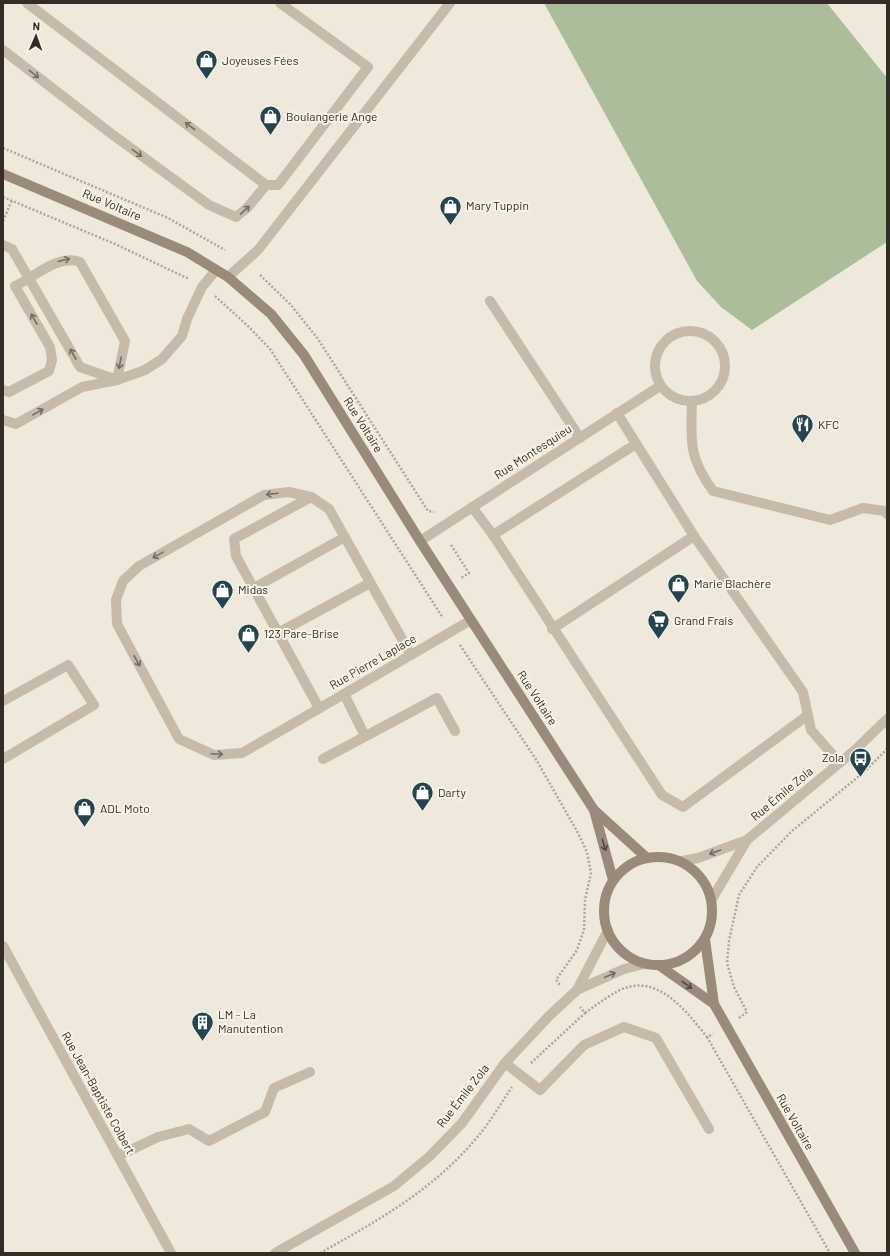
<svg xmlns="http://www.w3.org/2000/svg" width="890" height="1256" viewBox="0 0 890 1256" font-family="Barlow,sans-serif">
<rect width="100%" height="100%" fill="#efe9db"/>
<polygon fill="#acbd9c" points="544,3 827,3 887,78 887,242 752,330 721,307 697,281"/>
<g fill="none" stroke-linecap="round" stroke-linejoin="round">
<g stroke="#b2a592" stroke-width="2.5" stroke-dasharray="2 2" stroke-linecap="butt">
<polyline points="3,148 168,218 225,250"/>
<polyline points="3,197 115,244 189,279"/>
<polyline points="3,221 12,200"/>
<polyline points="260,275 290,304 318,339 428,511 434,512"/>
<polyline points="215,296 248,326 270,349 443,618"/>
<polyline points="451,545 469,573 461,578"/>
<polyline points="460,645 537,761 578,833 587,852 591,873 585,900 584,930 577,950 556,980 560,985"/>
<path d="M585 1013C596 1005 607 997 618 991 657 971 686 1011 707 1037L713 1034"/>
<polyline points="739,1018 747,1012 734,987 727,963 729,941 739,895 757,867 792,831 864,772 887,749"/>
<polyline points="707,1037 830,1253"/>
<polyline points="531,1063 585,1013 580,1007"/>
<path d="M320 1253C379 1220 435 1189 479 1135 491 1121 501 1103 512 1087"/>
</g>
<g stroke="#c6bba8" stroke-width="10">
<polyline points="3,50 109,132 209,205 236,217 247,208 266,185 27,3"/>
<polyline points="266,185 278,185 368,67 280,3"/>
<polyline points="3,245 12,249 80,367 117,380"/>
<polyline points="228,277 258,250 450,3"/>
<polyline points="490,301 580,438"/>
<path d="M3 390 9 392 49 371 52 360 50 347 15 286C35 277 57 254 80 262L125 341 117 380"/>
<path d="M692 401C691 442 688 456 713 491L830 520 863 508 885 511 887 514"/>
<polyline points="617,413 694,536 803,692 811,730 839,762"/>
<polyline points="3,420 16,424 82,387 117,380 145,370 162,359 182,336 187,319 202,287 216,270"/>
<polyline points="311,497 234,539 236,556 319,708"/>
<polyline points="472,507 493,535 662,795 683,807 808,715"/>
<polyline points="493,535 636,444"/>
<polyline points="254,588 345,537"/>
<polyline points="552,629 694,536"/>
<polyline points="278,633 370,583"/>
<polyline points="344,694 365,736"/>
<polyline points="3,701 68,665 94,705 3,759"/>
<polyline points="289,726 242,753 214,755 179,739 117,624 116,600 123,581 139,566 264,495 289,492 311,497 329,509 411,655"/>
<polyline points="323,759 437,698 455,731"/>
<polyline points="505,1063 540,1090 584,1045 624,1027 656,1038 709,1129"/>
<polyline points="118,1156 158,1137 189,1129 209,1141 265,1112 274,1088 310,1072"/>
</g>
<g stroke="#c6bba8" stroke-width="10">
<circle cx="690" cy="366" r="35"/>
<polyline points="420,541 660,386"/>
<polyline points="289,726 471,620"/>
<polyline points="682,861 698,858 747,840"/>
<polyline points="712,899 747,840 855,750 887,719"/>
<polyline points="3,946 171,1253"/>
<polyline points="577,990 608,930"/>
<polyline points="275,1253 394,1186 430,1156 462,1123 505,1063 548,1017 577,990 624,969 644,964"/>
</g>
<g stroke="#9a8a79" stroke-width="10">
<polyline points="3,174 187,252 228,277 271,314 304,355 420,541 594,810 647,858"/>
<polyline points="594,810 613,880"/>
<circle cx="658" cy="911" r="54"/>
<polyline points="705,940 714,1004 855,1253"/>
<polyline points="660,966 714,1004"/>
</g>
</g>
<defs><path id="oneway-shaft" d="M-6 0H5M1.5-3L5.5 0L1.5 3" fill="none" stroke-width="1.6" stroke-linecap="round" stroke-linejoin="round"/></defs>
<g stroke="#766d61">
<use href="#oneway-shaft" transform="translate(34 74) rotate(38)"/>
<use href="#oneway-shaft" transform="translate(190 126) rotate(-143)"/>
<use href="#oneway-shaft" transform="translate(137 153) rotate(36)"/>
<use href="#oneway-shaft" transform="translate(245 210) rotate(-43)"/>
<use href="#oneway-shaft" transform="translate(64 260) rotate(-14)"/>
<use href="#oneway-shaft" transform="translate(34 319) rotate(-120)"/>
<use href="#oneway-shaft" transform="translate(73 354) rotate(-119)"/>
<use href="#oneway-shaft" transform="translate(120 363) rotate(101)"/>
<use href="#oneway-shaft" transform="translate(38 412) rotate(-29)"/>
<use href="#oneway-shaft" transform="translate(272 494) rotate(173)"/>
<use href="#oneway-shaft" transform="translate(158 555) rotate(151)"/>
<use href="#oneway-shaft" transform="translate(137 661) rotate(61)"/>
<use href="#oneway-shaft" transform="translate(217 754) rotate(3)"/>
<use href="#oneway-shaft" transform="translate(715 852) rotate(160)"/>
<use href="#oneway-shaft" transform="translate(610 975) rotate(-24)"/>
</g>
<g stroke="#534940">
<use href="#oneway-shaft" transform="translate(604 845) rotate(73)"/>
<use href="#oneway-shaft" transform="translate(687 985) rotate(36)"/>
</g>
<defs>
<symbol id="shop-pin" viewBox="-11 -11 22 30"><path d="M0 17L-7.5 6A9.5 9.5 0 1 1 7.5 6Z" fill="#214651" stroke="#f7f3e7"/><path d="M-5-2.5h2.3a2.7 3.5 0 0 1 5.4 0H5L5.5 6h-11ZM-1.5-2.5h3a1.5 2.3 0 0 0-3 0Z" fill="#fff"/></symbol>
<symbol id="restaurant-pin" viewBox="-11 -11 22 30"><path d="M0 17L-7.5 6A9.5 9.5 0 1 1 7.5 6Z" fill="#214651" stroke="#f7f3e7"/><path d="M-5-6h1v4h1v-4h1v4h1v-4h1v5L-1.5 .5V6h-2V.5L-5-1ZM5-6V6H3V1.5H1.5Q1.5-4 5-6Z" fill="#fff"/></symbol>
<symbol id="supermarket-pin" viewBox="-11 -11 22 30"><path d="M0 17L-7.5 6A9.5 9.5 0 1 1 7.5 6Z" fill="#214651" stroke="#f7f3e7"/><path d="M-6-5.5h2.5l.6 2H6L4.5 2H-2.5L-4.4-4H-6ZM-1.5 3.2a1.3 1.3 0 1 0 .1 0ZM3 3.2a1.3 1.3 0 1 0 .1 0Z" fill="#fff"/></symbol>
<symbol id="bus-pin" viewBox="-11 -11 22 30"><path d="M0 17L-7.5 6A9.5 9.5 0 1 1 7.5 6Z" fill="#214651" stroke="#f7f3e7"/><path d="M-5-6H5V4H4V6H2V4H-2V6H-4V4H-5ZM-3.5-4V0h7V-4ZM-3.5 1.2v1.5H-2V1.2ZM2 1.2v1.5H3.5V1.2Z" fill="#fff"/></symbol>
<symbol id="building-pin" viewBox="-11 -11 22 30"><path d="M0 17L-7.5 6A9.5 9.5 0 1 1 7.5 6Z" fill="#214651" stroke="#f7f3e7"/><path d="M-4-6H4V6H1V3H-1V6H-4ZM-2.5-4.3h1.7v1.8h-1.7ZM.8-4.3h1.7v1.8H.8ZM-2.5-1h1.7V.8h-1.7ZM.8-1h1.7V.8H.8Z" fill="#fff"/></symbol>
</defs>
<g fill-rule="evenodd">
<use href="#shop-pin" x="194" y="48" width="25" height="34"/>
<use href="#shop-pin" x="258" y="104" width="25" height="34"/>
<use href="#shop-pin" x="438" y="194" width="25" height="34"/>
<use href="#restaurant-pin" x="790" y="412" width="25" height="34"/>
<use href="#shop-pin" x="666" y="572" width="25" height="34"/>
<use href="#shop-pin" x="210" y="578" width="25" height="34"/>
<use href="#supermarket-pin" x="646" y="608" width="25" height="34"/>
<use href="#shop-pin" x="236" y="622" width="25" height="34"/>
<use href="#bus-pin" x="848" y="746" width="25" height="34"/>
<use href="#shop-pin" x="410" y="780" width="25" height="34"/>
<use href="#shop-pin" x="72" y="796" width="25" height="34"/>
<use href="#building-pin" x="190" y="1010" width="25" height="34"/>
</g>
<g text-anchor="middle" stroke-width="4" stroke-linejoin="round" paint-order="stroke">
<g font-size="12" fill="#342d27" stroke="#f7f3e7" text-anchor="start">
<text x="222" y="65">Joyeuses Fées</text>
<text x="286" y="121">Boulangerie Ange</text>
<text x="466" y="210">Mary Tuppin</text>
<text x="818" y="429">KFC</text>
<text x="694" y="588">Marie Blachère</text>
<text x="238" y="594">Midas</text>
<text x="674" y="625">Grand Frais</text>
<text x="264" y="638">123 Pare-Brise</text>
<text x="844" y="762" text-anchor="end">Zola</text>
<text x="438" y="797">Darty</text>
<text x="100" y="813">ADL Moto</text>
<text x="218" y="1019">LM - La<tspan x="218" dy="14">Manutention</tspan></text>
</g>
<g font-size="12" fill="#342d27" stroke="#f7f3e7">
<text transform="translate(112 205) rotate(23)" y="4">Rue Voltaire</text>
<text transform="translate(363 425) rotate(58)" y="4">Rue Voltaire</text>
<text transform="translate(533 452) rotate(-33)" y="4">Rue Montesquieu</text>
<text transform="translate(373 662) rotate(-30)" y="4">Rue Pierre Laplace</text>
<text transform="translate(537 698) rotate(57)" y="4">Rue Voltaire</text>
<text transform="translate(782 794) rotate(-40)" y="4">Rue Émile Zola</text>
<text transform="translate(98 1093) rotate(61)" y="4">Rue Jean-Baptiste Colbert</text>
<text transform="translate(463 1096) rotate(-52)" y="4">Rue Émile Zola</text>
<text transform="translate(795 1122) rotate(60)" y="4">Rue Voltaire</text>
</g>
</g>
<rect width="890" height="1256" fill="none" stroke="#342d27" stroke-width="8"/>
<g transform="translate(36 36) rotate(2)" stroke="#f7f3e7" stroke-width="3" paint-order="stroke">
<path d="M0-3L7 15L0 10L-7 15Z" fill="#342d27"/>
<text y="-6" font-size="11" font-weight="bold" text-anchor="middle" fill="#342d27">N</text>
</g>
</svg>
